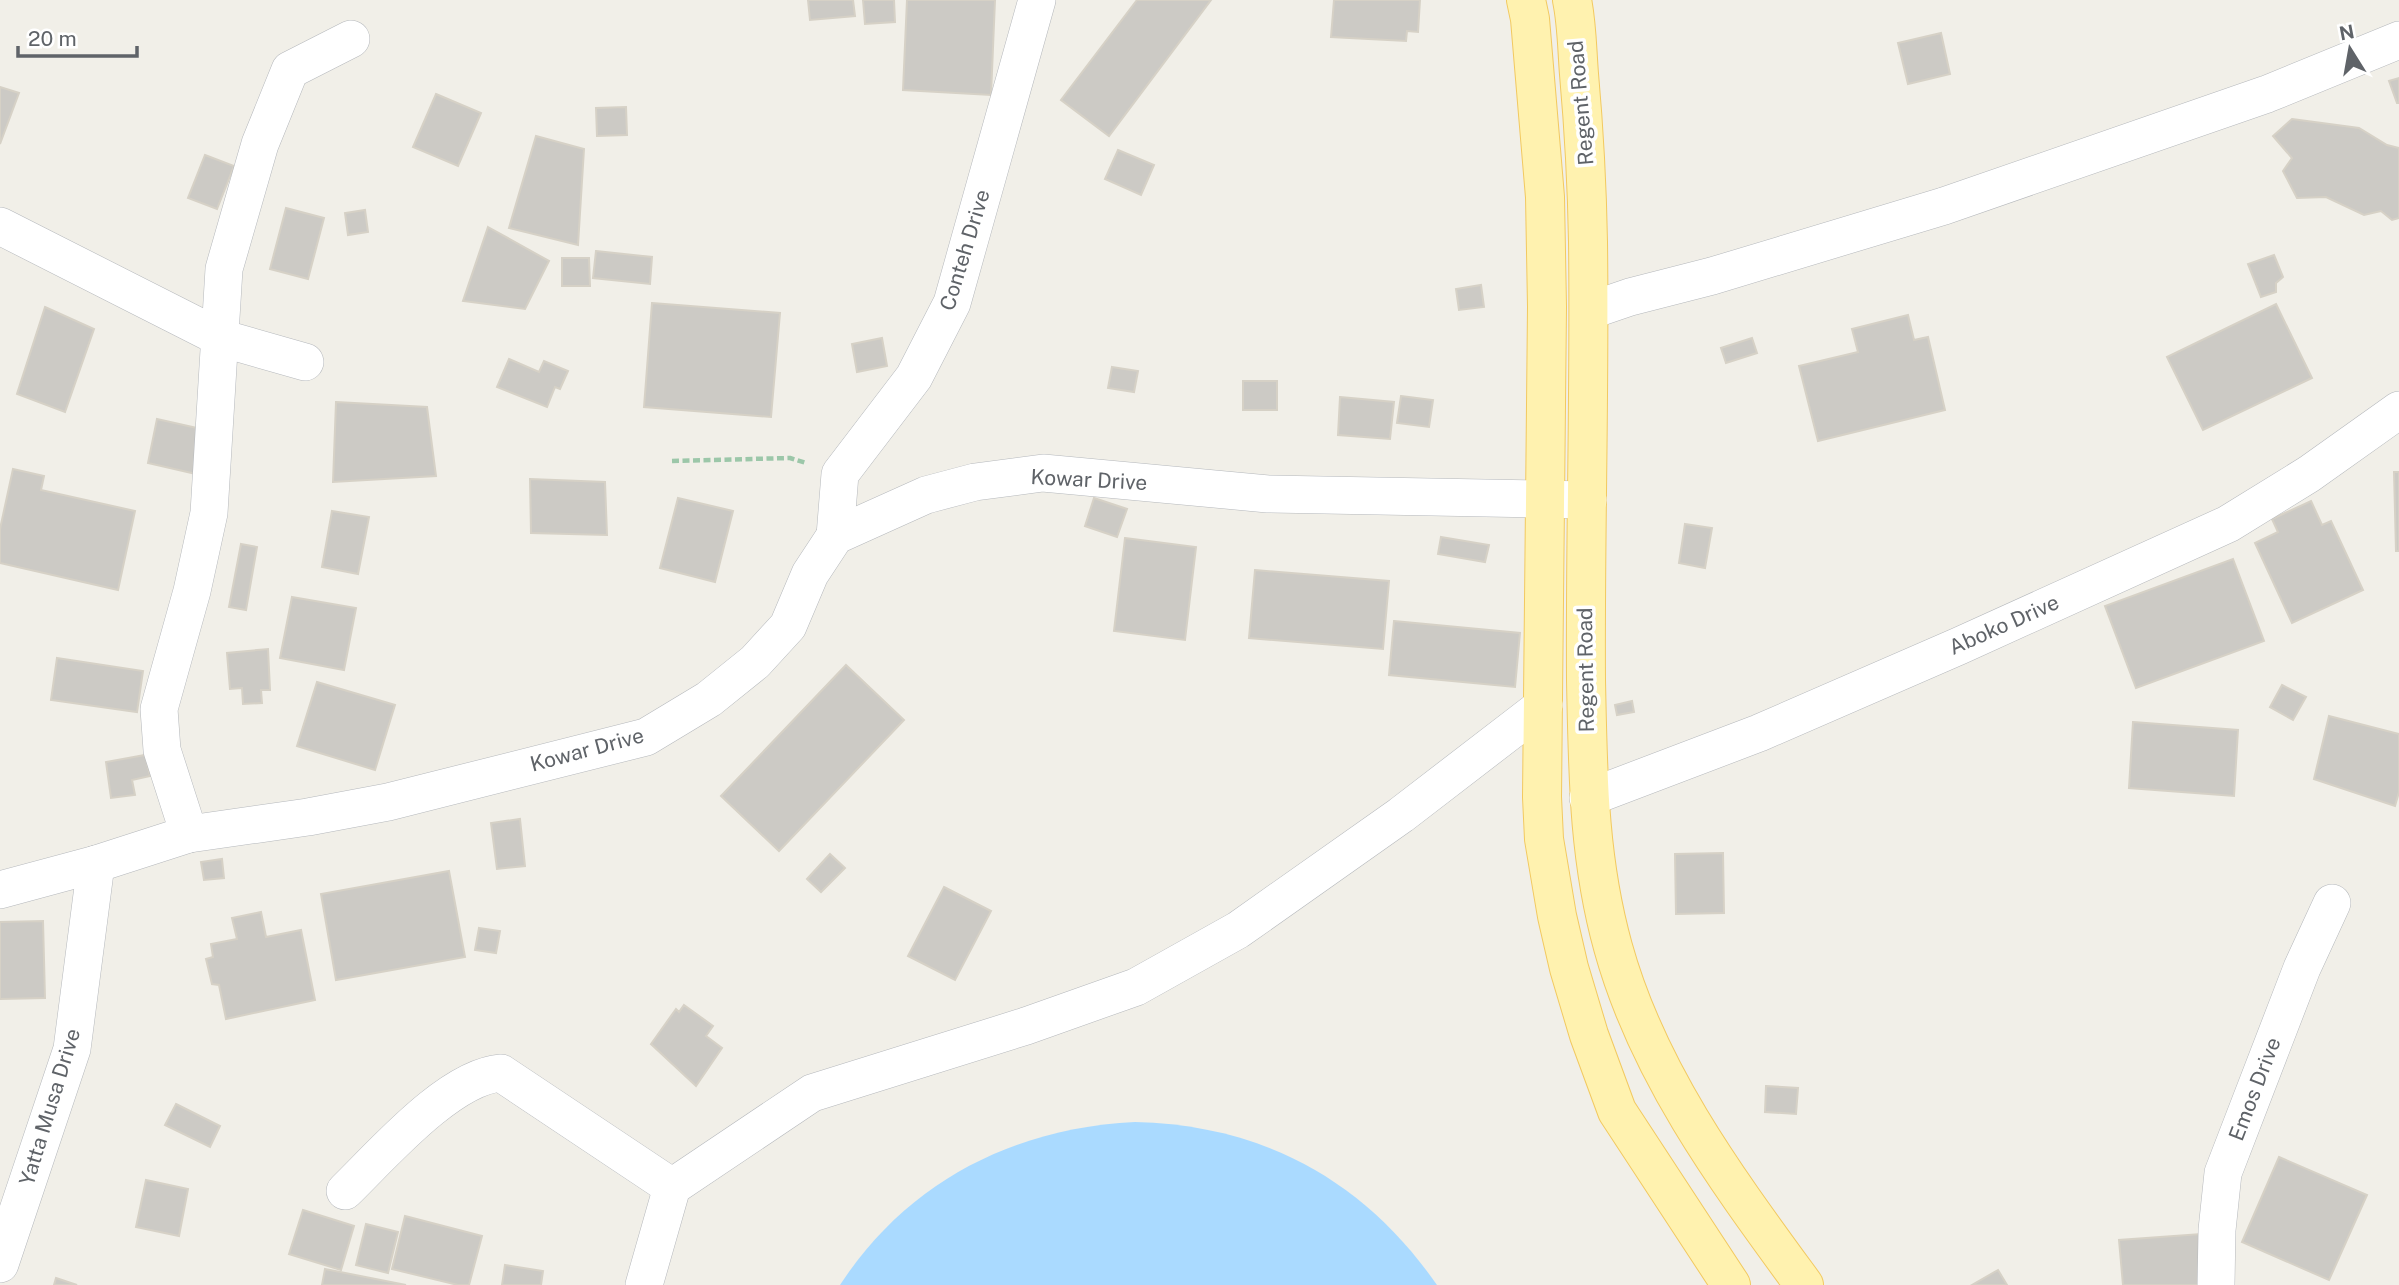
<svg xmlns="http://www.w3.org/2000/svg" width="2399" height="1285" viewBox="0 0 2399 1285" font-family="'Public Sans',sans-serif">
<rect width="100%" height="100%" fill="#f1efe8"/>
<path fill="#aadaff" d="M1135 1122C1263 1125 1364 1180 1437 1285H840C907 1182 1013 1128 1135 1122Z"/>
<g fill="#cccac5" stroke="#d6d1c6" stroke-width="2">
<polygon points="808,0 853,0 855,16 810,20"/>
<polygon points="863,0 894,0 895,22 865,24"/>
<polygon points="907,0 995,0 991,95 903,90"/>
<polygon points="1137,0 1211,0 1109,136 1061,100"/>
<polygon points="1334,0 1420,0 1418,32 1407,31 1406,41 1331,37"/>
<polygon points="1941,33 1950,74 1908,84 1898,43"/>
<polygon points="2399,78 2399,103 2397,103 2389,81"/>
<polygon points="0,87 19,93 0,144"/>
<polygon points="436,94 481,113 458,166 413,147"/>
<polygon points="626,107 627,135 597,136 596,108"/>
<polygon points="2292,119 2359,128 2387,145 2399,148 2399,218 2392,220 2381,211 2364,215 2326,197 2297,198 2283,171 2292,158 2273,136"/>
<polygon points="536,136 584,149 578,245 509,228"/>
<polygon points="1118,150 1154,165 1141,195 1105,179"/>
<polygon points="205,155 234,166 217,209 188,198"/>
<polygon points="286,208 324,218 308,279 270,269"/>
<polygon points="365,210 368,232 348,235 345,213"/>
<polygon points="488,227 549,261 525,309 463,301"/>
<polygon points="596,251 652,257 650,284 593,278"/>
<polygon points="2274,255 2283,277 2276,283 2276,292 2261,297 2248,264"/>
<polygon points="562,258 589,258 590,286 562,286"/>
<polygon points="1481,285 1484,307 1459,310 1456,289"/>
<polygon points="652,303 780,313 771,417 644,407"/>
<polygon points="2276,304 2312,378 2203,430 2167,357"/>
<polygon points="45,307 94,329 65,412 17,394"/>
<polygon points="1908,315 1914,340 1928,337 1945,410 1818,441 1799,366 1858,352 1852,329"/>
<polygon points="882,338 887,366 857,372 852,344"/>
<polygon points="1752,338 1757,353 1726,363 1721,348"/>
<polygon points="509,359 539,372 544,361 568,371 560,389 555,387 547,407 497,387"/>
<polygon points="1112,367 1138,371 1134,392 1108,388"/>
<rect x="1243" y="381" width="34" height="29"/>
<polygon points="1401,396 1433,400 1429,427 1397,423"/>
<polygon points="1340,397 1394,402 1390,439 1338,435"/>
<polygon points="336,402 427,407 436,476 333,482"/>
<polygon points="157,419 206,430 196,474 148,463"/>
<polygon points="13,469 44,476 41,490 135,511 118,590 0,563 0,529"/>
<polygon points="2394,472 2399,472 2399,551 2396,551"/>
<polygon points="530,479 605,482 607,535 531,533"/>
<polygon points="678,498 733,511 715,582 660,568"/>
<polygon points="1094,498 1127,509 1117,537 1085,526"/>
<polygon points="2311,501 2322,525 2331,521 2363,590 2292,623 2255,543 2278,532 2272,519"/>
<polygon points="332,511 369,517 358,574 322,567"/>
<polygon points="1685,524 1712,528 1705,568 1679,563"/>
<polygon points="1441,537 1489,545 1485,562 1438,554"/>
<polygon points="1125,538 1196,547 1185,640 1114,631"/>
<polygon points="241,544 257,547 246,610 229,607"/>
<polygon points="2233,559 2264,641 2136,688 2105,606"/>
<polygon points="1255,570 1389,581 1383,649 1249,638"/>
<polygon points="292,597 356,608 344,670 280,658"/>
<polygon points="1394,621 1520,633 1515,687 1389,675"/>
<polygon points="268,649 270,690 261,690 262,703 243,704 242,688 230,689 227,653"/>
<polygon points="57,658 143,671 137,712 51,700"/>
<polygon points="846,665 904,720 779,851 721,796"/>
<polygon points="317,682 395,705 375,770 297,746"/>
<polygon points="2282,685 2306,697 2293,720 2270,707"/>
<polygon points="1632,701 1634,712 1617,715 1615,705"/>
<polygon points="2329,716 2399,734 2399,792 2395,806 2314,779"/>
<polygon points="2133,722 2238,730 2234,796 2129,788"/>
<polygon points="145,755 150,776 132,780 135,795 111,798 106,762"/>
<polygon points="520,819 525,866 497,869 491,823"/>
<polygon points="1723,853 1724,913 1676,914 1675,854"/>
<polygon points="830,854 845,868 821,892 807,879"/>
<polygon points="222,859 224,878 204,880 201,862"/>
<polygon points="449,871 465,957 336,980 321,894"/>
<polygon points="944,887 991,911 955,980 908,956"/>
<polygon points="261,912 266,937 301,930 315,1000 226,1019 219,985 212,984 206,959 213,957 211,944 237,939 232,918"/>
<polygon points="43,921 45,998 0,999 0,922"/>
<polygon points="479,928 500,931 496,953 475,950"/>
<polygon points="684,1005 713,1026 706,1036 722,1048 696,1086 651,1044 676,1009 679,1012"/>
<polygon points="1766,1086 1798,1088 1796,1114 1765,1112"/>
<polygon points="176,1104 220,1126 210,1147 165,1125"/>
<polygon points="2279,1157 2367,1195 2329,1280 2242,1242"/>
<polygon points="146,1180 188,1189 179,1236 136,1227"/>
<polygon points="303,1210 354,1226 341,1270 289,1254"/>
<polygon points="405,1216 482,1236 469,1285 458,1285 392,1269"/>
<polygon points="366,1224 398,1232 388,1273 356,1265"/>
<polygon points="2201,1234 2205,1285 2123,1285 2119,1240"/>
<polygon points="505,1265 543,1271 541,1285 502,1285"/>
<polygon points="325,1269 406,1285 322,1285"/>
<polygon points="1998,1270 2007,1285 1972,1285"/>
<polygon points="56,1278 77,1285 54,1285"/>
</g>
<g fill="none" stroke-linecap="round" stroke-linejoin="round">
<defs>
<g id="minor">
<polyline points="0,226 221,338 305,362"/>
<polyline points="1589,311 1630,297 1712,276 1944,206 2267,94 2399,40"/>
<polyline points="835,536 840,474 914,377 952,303 1037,0"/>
<polyline points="1588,798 1759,733 1959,646 2228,524 2309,474 2399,410"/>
<polyline points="189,834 162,750 159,709 192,591 209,513 224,269 260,144 290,70 351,39"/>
<polyline points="0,890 96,864 189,834 308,817 388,802 646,737 709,699 755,662 788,626 810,574 835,536 926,495 975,482 1043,473 1268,494 1588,500"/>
<path d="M345 1191C382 1155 449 1077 501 1073L672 1187"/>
<polyline points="0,1264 72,1049 96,864"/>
<polyline points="644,1285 672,1187 812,1093 1026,1026 1136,987 1238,930 1401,815 1544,705"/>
<polyline points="2216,1285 2217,1230 2223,1173 2302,968 2332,903"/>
</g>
<g id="primary">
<polyline points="1526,0 1530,19 1545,197 1547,307 1542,797 1544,839 1557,916 1569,968 1589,1035 1617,1111 1731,1285"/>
<path d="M1572 0C1577 24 1577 49 1579 74 1584 130 1587 185 1588 242 1590 388 1585 534 1586 680 1588 773 1588 857 1613 947 1648 1074 1728 1181 1804 1285"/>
</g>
</defs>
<use href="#minor" stroke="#b5b8bc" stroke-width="38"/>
<use href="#primary" stroke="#f2c960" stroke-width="40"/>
<polyline stroke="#9cc7a9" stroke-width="4.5" stroke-dasharray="7 3.5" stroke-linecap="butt" points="672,461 790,458 806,463"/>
<use href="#minor" stroke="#fff" stroke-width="37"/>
<use href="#primary" stroke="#fff2af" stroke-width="38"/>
</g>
<g text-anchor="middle" stroke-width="7" stroke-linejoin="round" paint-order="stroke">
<g font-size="21" fill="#5f6368" stroke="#fff">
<text transform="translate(1581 103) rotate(-95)" y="7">Regent Road</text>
<text transform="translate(965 250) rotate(-73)" y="7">Conteh Drive</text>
<text transform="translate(1089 480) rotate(3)" y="7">Kowar Drive</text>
<text transform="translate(2004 625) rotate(-24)" y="7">Aboko Drive</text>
<text transform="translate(1586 670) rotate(-91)" y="7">Regent Road</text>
<text transform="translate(587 750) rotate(-15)" y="7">Kowar Drive</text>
<text transform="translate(2255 1089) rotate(-69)" y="7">Emos Drive</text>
<text transform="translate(50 1107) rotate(-73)" y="7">Yatta Musa Drive</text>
</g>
</g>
<g transform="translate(2350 49) rotate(349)" stroke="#ffffff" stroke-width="5" paint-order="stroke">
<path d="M0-5L12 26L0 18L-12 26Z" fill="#5f6368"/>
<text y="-10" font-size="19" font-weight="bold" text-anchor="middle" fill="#5f6368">N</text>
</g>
<path d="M18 46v10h119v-10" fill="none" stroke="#5f6368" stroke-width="3.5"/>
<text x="28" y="46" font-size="21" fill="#5f6368" stroke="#ffffff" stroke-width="5" paint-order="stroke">20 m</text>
</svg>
